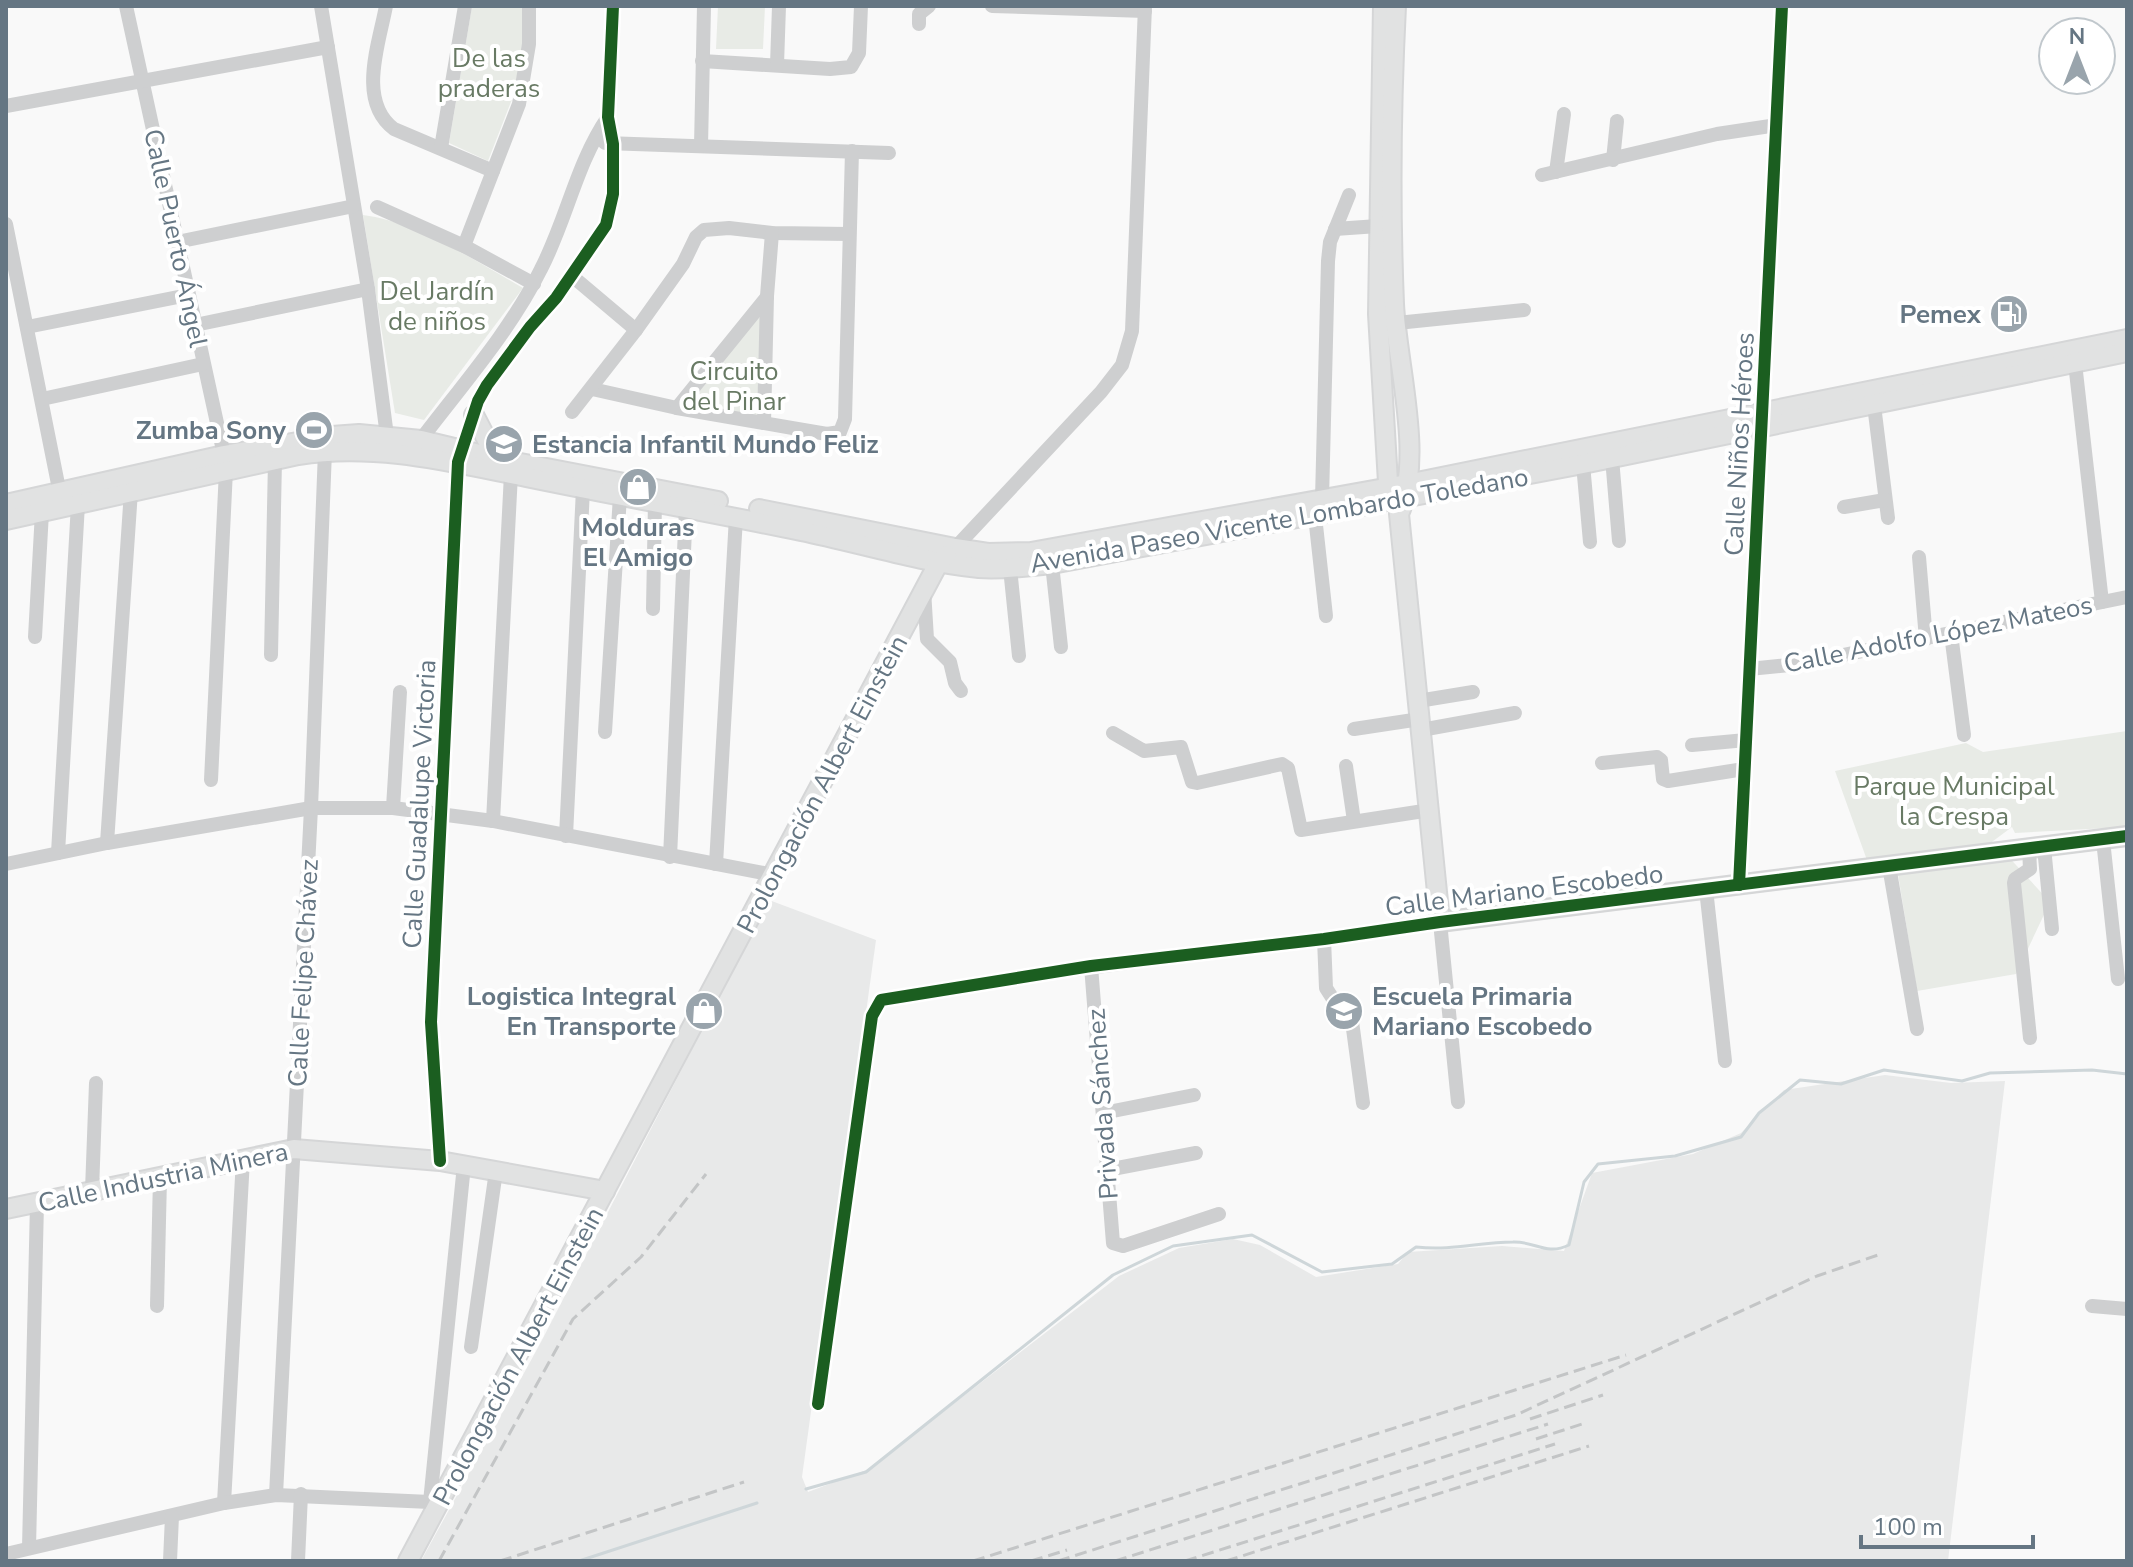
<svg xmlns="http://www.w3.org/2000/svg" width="2133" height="1567" viewBox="0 0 2133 1567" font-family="'Nunito Sans',sans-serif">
<rect width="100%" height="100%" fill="#f9f9f9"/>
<polygon fill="#e8e9e9" points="769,900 876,940 802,1477 808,1492 869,1469 1119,1276 1179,1248 1233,1239 1260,1245 1316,1277 1398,1264 1408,1252 1502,1246 1564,1251 1592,1173 1693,1154 1741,1133 1784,1090 1885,1075 1951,1083 2005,1081 1948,1561 421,1561 541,1342"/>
<g fill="#e8ebe6">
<polygon points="472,6 522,6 522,45 514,94 488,161 449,143"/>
<polygon points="718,6 765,6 763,49 716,49"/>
<path d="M363 215C414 221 478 262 523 288L424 420 395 413Z"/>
<polygon points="761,312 760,419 684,405"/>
<polygon points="2127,731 2127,827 2015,833 2012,827 1977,853 1868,863 1835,771 1966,743 1983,752"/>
<polygon points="2004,852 2050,902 2016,974 1917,991 1898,874 1891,868"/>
</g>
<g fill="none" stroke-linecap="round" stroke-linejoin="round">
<g stroke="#ced6d9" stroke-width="3">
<path d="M806 1489 866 1472 1113 1275 1173 1246 1252 1235 1322 1272 1392 1264 1416 1247C1453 1251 1479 1242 1513 1242 1535 1241 1546 1256 1569 1245L1584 1182 1598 1164 1675 1156 1741 1137 1759 1113 1800 1080 1841 1084 1884 1070 1962 1081 1990 1073 2092 1070 2127 1074"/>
<polyline points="579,1561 757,1503"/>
</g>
<defs>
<g id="secondary">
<polyline points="1383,6 1378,314 1389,499"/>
<path d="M1396 6C1391 105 1390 205 1394 304 1397 366 1424 456 1399 514L1440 922 2127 836"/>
<polyline points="474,415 487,440 504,460"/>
<polyline points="6,504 224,455 332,436 359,434 421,440 504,460 718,501"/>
<polyline points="759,509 955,548 988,553 1031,552 1407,484 2127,339"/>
<path d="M6 520 298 455C377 443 450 462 526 477 618 496 709 512 801 531 860 543 919 562 979 568 1004 570 1028 566 1052 564L1583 464 2127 352"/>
<polyline points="6,1209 294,1149 440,1161 605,1191"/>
<polyline points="408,1561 939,562 947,555"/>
</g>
</defs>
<use href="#secondary" stroke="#d5d6d7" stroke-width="22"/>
<g stroke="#cecfd0" stroke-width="14">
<polyline points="126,6 224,455 226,470 211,780"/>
<polyline points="321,6 368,289 388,444"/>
<path d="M386 6C379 44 357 101 394 129L493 171"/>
<polyline points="992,6 1145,11"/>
<polyline points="919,24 919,14 929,6"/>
<polyline points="702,61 830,69 851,67 859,53 861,6"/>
<polyline points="777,65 779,6"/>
<polyline points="6,106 328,47"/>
<polyline points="605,143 889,153"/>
<polyline points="701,146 704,6"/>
<polyline points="441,148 465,6"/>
<polyline points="1613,160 1617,121"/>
<polyline points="1556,172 1564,114"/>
<polyline points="1542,175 1717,134 1777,125"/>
<polyline points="377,207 464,246 534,284"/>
<polyline points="6,224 61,499"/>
<polyline points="1335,229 1378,226"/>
<polyline points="177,242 354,206"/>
<polyline points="464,246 519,104 529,44 529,6"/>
<polyline points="572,276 636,330"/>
<polyline points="1397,323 1524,310"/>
<polyline points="195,325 368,289"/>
<polyline points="27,327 188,295"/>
<polyline points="2075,363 2102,602"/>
<polyline points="592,389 677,408 827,434 840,432 845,419 852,151"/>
<polyline points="42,399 203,364"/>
<polyline points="1874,405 1888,518"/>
<polyline points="677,408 767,297"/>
<polyline points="572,412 636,330 683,264 696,237 704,230 729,228 772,233 849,234"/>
<polyline points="764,423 767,296 772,233"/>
<path d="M416 446C458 390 510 332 541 269 567 219 576 164 608 117"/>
<polyline points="1612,458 1619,541"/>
<polyline points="1583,464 1590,542"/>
<polyline points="1322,499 1328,261 1330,242 1349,195"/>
<polyline points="1844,507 1885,500"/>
<polyline points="1315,516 1326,616"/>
<polyline points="955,548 1101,392 1122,365 1132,331 1145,6"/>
<polyline points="1919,557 1926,639"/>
<polyline points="1052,564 1061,647"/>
<polyline points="1010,568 1019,656"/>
<polyline points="924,590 927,639 950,662 955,683 961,691"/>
<polyline points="653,609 655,502"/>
<polyline points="1951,634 1964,735"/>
<polyline points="35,637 42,512"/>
<polyline points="271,655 275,460"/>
<polyline points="1749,669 1799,664 2127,597"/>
<polyline points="1418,701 1473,692"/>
<polyline points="1354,729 1420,719"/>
<polyline points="1421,730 1515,713"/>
<polyline points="605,732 620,496"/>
<polyline points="1113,733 1144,751 1181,747 1192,782 1197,783 1282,764 1288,768 1301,830 1430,810"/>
<polyline points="1692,745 1746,740"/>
<polyline points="1602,763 1657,757 1661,760 1663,779 1668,781 1744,769"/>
<polyline points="1346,766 1354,821"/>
<polyline points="393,808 400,692"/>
<polyline points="493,821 511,474"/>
<polyline points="566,836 583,489"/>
<polyline points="2103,840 2118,979"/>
<polyline points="107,843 131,491"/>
<polyline points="2044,847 2052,929"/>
<polyline points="2029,848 2030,869 2015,879 2014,883 2030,1038"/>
<polyline points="58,853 78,504"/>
<polyline points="670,857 686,508"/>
<polyline points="6,864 107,843 311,808 393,808 493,821 774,875"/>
<polyline points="716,864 736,517"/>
<polyline points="1889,866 1917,1029"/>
<polyline points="1739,885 1782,6"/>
<polyline points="1706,889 1725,1061"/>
<polyline points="1324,939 1326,988 1333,999 1345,1004 1351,1014 1363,1103"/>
<polyline points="1091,966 1113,1243 1123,1246 1219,1214"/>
<polyline points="1103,1113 1194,1095"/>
<polyline points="440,1161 431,1022 458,462 478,401 487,385 530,327 556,298 606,225 613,194 613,144 608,117 613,6"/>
<polyline points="1107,1170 1196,1153"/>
<polyline points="92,1190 96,1083"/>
<polyline points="157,1306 160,1178"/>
<polyline points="2092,1306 2127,1309"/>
<polyline points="471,1347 496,1171"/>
<path d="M818 1404 872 1016 881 1000C1066 966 1254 950 1440 922L1458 1102"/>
<polyline points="276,1495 311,808 325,451"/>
<polyline points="430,1502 464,1165"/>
<polyline points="224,1503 243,1159"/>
<polyline points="29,1548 37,1203"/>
<polyline points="6,1554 224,1503 276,1495 430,1502 439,1506"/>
<polyline points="170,1561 172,1516"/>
<polyline points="298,1561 301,1494"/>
</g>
<use href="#secondary" stroke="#e1e2e2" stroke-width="18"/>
<g stroke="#c3c5c6" stroke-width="3" stroke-dasharray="12 6" stroke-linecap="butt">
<polyline points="1530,1419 1603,1395"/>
<polyline points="1536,1439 1582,1424"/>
<polyline points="439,1561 573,1319 641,1257 706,1174"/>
<polyline points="500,1561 744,1482"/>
<polyline points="973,1561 1626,1355"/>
<polyline points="1031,1561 1067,1550"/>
<polyline points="1058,1561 1516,1415 1817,1276 1878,1255"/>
<polyline points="1115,1561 1548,1424"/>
<polyline points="1185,1561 1555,1444"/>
<polyline points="1226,1561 1589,1446"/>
</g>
<defs>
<g id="cycleway">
<polyline points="1739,885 1782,6"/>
<polyline points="440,1161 431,1022 458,462 478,401 487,385 530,327 556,298 606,225 613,194 613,144 608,117 613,6"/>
<polyline points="818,1404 872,1016 881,1000 1091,966 1324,939 1440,922 2127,836"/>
</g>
</defs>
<use href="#cycleway" stroke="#fff" stroke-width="17"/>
<use href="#cycleway" stroke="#1b5e20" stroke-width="12"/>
</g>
<defs>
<symbol id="fuel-disc" viewBox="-11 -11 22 22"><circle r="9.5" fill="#99a4ac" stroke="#fff"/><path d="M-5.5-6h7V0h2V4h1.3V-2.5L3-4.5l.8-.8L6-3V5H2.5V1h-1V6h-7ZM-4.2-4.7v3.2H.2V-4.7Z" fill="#fff"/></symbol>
<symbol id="stadium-disc" viewBox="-11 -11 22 22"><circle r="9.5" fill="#99a4ac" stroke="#fff"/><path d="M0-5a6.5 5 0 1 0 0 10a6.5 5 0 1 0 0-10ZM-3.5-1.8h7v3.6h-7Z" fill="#fff"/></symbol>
<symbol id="school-disc" viewBox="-11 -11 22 22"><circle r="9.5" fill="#99a4ac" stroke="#fff"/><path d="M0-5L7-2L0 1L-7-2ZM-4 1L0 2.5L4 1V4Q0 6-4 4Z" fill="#fff"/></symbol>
<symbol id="shop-disc" viewBox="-11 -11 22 22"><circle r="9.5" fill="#99a4ac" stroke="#fff"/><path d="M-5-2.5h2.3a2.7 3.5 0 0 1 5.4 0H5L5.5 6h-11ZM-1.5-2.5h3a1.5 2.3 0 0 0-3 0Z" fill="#fff"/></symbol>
</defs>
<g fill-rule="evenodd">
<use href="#fuel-disc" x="1987" y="292" width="44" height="44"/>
<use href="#stadium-disc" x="292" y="408" width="44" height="44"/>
<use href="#school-disc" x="482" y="422" width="44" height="44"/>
<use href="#shop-disc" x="616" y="465" width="44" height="44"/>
<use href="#shop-disc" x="682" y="989" width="44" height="44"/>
<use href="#school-disc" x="1322" y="989" width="44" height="44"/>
</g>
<g text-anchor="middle" stroke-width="8" stroke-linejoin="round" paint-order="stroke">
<g font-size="26" fill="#687a64" stroke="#fff">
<text x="489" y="67">De las<tspan x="489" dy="30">praderas</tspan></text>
<text x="437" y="300">Del Jardín<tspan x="437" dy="30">de niños</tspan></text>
<text x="734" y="380">Circuito<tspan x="734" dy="30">del Pinar</tspan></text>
<text x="1954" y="795">Parque Municipal<tspan x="1954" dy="30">la Crespa</tspan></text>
</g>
<g font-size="26" fill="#657683" stroke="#fff">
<text transform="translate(176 238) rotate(78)" y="9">Calle Puerto Ángel</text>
<text transform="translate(1739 444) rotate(-87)" y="9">Calle Niños Héroes</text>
<text transform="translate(1279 520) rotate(-10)" y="9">Avenida Paseo Vicente Lombardo Toledano</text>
<text transform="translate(1938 634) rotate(-11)" y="9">Calle Adolfo López Mateos</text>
<text transform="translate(822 784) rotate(-62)" y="9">Prolongación Albert Einstein</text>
<text transform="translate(419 804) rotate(-87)" y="9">Calle Guadalupe Victoria</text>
<text transform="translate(1524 890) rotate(-7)" y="9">Calle Mariano Escobedo</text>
<text transform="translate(303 973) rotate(-87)" y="9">Calle Felipe Chávez</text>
<text transform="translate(1102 1104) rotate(-94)" y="9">Privada Sánchez</text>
<text transform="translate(163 1177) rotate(-12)" y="9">Calle Industria Minera</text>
<text transform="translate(518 1356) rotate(-62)" y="9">Prolongación Albert Einstein</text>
</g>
<g font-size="26" font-weight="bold" fill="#657683" stroke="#fff" text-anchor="end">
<text x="1981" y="323">Pemex</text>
<text x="286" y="439">Zumba Sony</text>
<text x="532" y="453" text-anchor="start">Estancia Infantil Mundo Feliz</text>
<text x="638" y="536" text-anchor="middle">Molduras<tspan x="638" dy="30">El Amigo</tspan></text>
<text x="676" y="1005">Logistica Integral<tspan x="676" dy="30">En Transporte</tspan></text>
<text x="1372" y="1005" text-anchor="start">Escuela Primaria<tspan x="1372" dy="30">Mariano Escobedo</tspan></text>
</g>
</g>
<rect width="2133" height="1567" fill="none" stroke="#657683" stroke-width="16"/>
<g transform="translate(2077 56)"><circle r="38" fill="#ffffff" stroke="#c1c8cd" stroke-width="2"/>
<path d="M0-6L14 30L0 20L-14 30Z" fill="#99a4ac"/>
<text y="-12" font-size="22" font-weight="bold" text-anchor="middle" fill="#657683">N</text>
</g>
<path d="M1861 1535v12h172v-12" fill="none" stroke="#657683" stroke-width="4"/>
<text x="1873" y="1535" font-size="24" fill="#657683" stroke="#ffffff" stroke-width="6" paint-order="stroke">100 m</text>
</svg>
